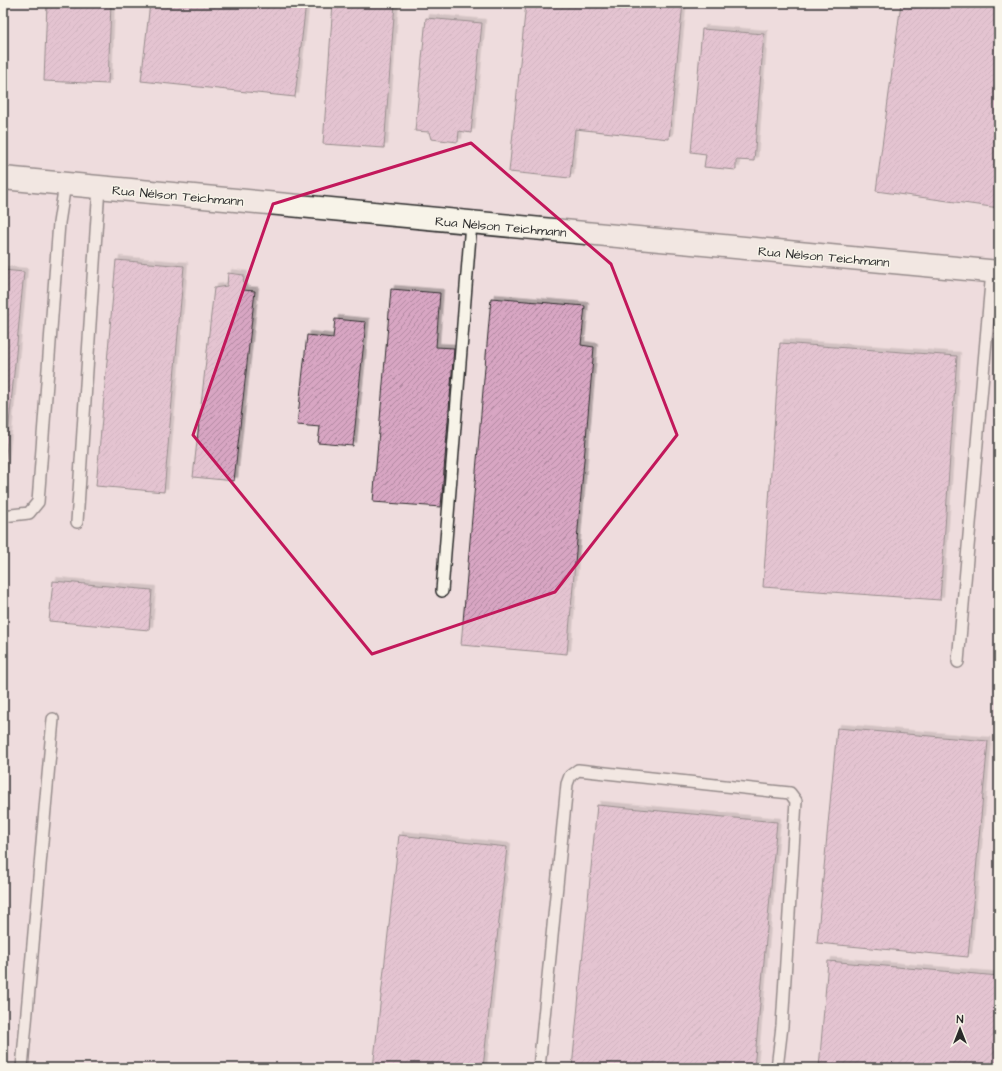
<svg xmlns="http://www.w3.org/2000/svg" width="1002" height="1071" viewBox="0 0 1002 1071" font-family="'Architects Daughter',sans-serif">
<defs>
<pattern id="building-hatch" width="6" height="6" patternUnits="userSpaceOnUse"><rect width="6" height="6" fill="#d8a6c3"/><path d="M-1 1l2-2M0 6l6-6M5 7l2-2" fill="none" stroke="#af879f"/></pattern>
<filter id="shadow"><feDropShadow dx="3.5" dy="-3.5" stdDeviation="0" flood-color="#0004"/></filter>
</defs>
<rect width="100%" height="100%" fill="#eedcdd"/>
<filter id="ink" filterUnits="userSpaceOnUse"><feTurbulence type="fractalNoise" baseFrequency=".025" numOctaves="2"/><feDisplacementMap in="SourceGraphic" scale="8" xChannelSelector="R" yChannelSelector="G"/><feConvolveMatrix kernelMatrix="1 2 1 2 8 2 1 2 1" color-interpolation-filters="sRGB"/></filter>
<g filter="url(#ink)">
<g fill="url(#building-hatch)" stroke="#2b2b2b" filter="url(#shadow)">
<polygon points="47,3 111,3 108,84 44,81"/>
<polygon points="150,3 306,3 295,97 141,81"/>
<polygon points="333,3 395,3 384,148 323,144"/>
<polygon points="526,3 683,3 669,139 575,129 570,178 509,172"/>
<polygon points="901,3 999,3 999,208 876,191"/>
<polygon points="426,18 482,23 471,133 459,131 458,142 431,139 429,132 415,131"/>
<polygon points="702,29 764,34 754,161 736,160 736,170 704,167 706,154 691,152"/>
<polygon points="116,260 184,266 164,492 96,486"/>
<polygon points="3,270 24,272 3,485"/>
<polygon points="228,273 244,275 243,290 255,291 234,481 193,477 214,288 227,286"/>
<polygon points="391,289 440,293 436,347 454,348 441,507 373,502"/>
<polygon points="491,298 585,306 581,345 594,347 567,654 461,645"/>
<polygon points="335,319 366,322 353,446 318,443 320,427 297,425 307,335 333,338"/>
<polygon points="780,343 957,356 940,600 763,587"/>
<polygon points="53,581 152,590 149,630 49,621"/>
<polygon points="837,728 988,741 968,957 817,943"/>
<polygon points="597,805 777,822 754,1068 572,1068"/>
<polygon points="399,835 507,847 483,1068 373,1068"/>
<polygon points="828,961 999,976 999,1068 819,1068"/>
</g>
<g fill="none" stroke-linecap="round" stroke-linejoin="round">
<defs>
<g id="service">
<polyline points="3,516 29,513 38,502 59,223 65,184"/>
<polyline points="77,522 99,187"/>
<polyline points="442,591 471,223"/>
<polyline points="958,662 992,271"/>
<polyline points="22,1068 53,719"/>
<polyline points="539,1068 567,784 570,776 578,770 790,793 796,801 782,1026 777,1068"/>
</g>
<polyline id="secondary" points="3,178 999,272"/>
</defs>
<use href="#service" stroke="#2b2b2b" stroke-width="14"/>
<use href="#secondary" stroke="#2b2b2b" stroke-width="25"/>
<use href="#service" stroke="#f7f3e8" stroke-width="11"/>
<use href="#secondary" stroke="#f7f3e8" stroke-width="22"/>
</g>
</g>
<path d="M0 0H1002V1071H0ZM471 143 611 264 677 435 555 592 372 654 193 435 273 204Z" fill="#eedcdd" fill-opacity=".55" fill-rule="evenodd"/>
<path fill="none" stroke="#c2185b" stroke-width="3" stroke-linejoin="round" d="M471 143 611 264 677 435 555 592 372 654 193 435 273 204Z"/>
<g text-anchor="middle" stroke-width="3" stroke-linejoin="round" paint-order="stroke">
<g font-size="13" fill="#2b2b2b" stroke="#f7f3e8">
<text transform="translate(178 195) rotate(5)" y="5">Rua Nélson Teichmann</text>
<text transform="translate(501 226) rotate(5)" y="5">Rua Nélson Teichmann</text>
<text transform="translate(824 256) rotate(5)" y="5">Rua Nélson Teichmann</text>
</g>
</g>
<rect width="1002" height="1071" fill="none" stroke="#f7f3e8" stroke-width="16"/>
<rect x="8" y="8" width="986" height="1055" fill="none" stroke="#2b2b2b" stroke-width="1.5" filter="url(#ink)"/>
<g transform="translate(960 1029)" stroke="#f7f3e8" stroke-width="3" paint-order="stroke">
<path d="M0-3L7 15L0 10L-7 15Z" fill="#2b2b2b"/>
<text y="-6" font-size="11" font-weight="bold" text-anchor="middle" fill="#2b2b2b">N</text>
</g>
</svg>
